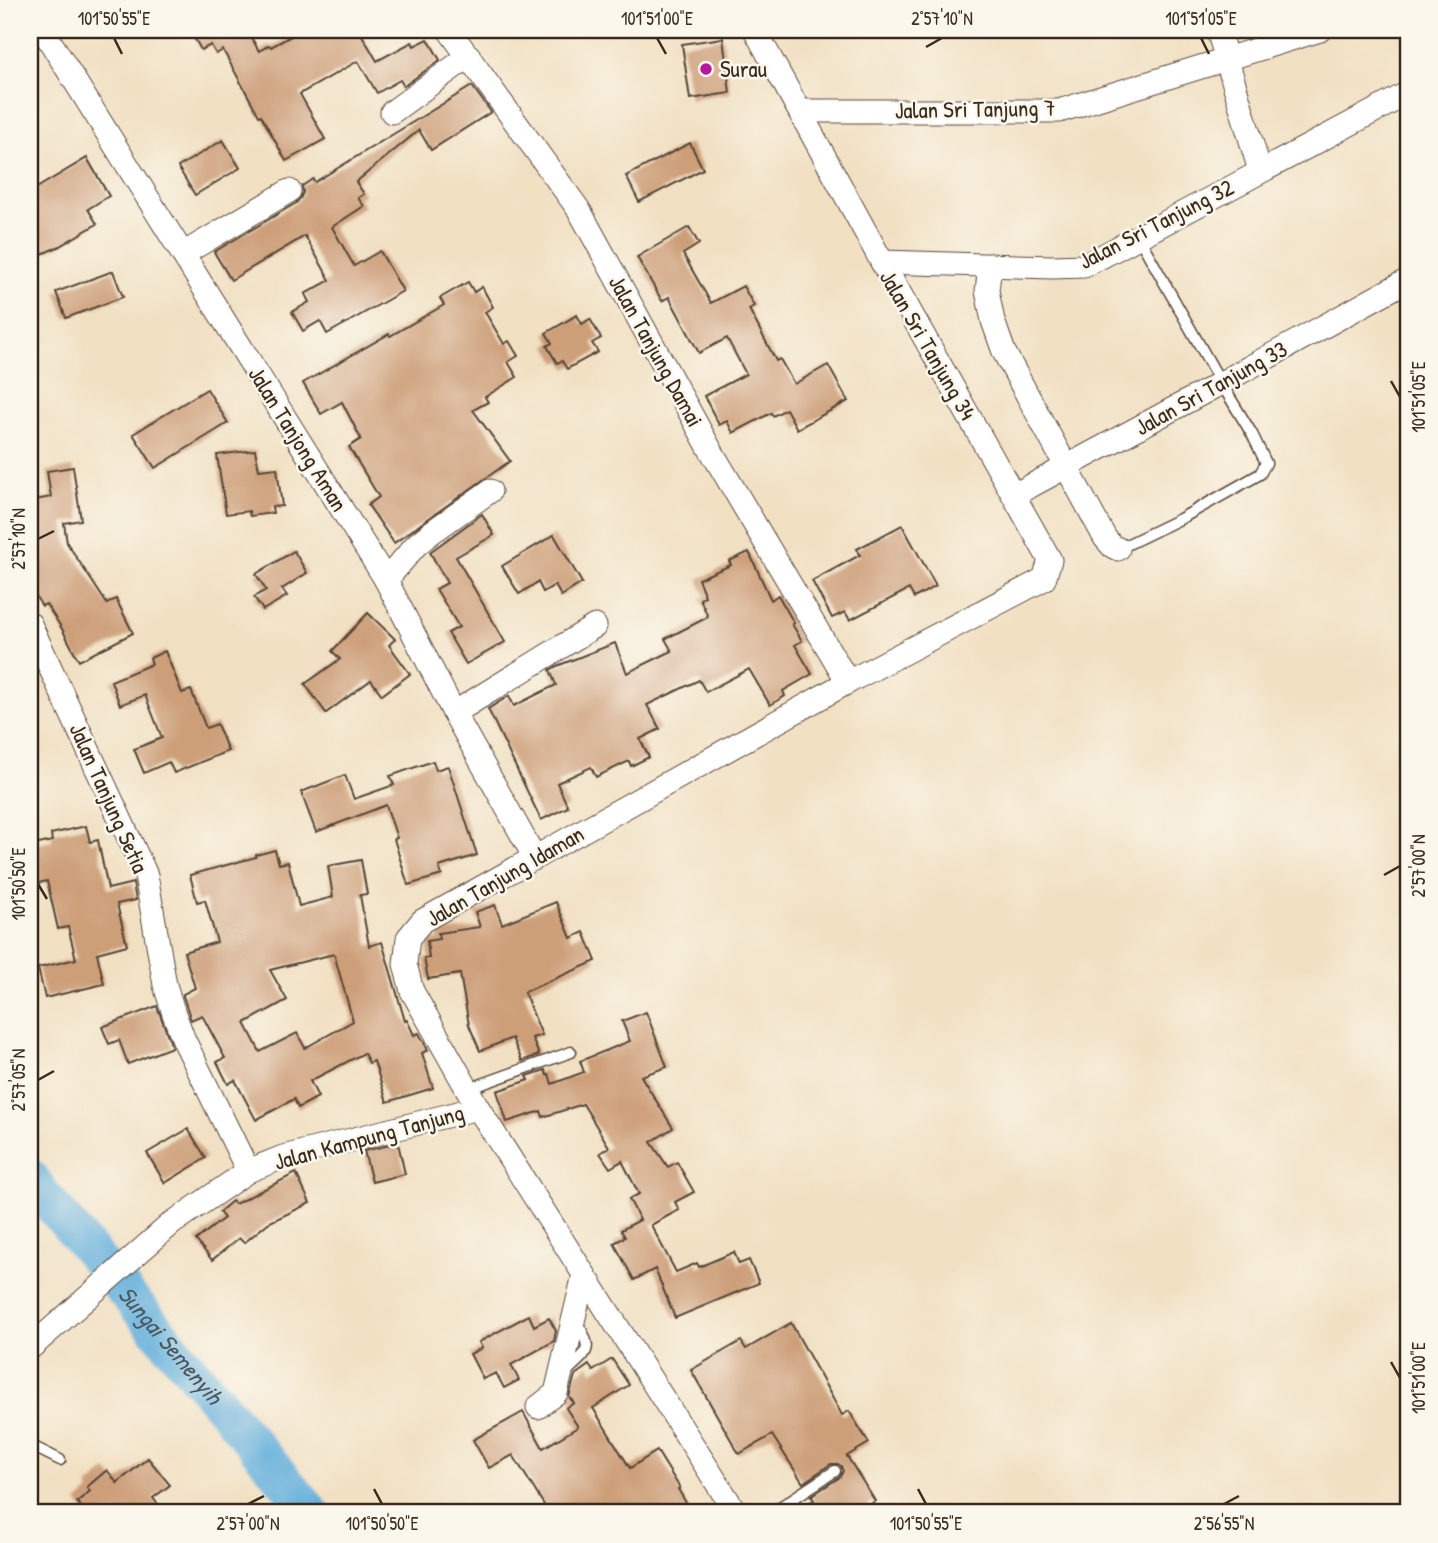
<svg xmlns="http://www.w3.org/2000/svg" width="1438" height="1543" viewBox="0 0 1438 1543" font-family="'Patrick Hand',sans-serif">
<rect width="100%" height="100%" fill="#fbf7ec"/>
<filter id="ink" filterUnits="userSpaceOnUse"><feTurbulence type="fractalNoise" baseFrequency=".0143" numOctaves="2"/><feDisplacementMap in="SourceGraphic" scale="14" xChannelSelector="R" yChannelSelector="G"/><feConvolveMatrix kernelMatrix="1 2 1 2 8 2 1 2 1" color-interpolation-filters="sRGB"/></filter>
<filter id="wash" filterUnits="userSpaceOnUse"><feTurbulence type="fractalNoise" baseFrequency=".00686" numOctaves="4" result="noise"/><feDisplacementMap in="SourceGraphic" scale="28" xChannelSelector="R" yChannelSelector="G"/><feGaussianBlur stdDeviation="1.57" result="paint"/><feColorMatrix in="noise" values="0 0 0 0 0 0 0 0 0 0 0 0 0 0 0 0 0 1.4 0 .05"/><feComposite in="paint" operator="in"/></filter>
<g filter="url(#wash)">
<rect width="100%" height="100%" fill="#f1e0c2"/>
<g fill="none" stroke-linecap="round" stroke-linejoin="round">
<path stroke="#64afdc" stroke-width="37" id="s1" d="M30 1177 42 1194 312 1513"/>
</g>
<g id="blocks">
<g fill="#cd9f79" fill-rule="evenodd">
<polygon points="190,30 247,30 259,51 269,45 271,47 302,30 359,30 377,61 412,42 414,46 428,39 440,60 404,86 400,80 377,93 358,61 300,94 325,139 286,161 261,115 259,116 223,50 216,54 211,45 201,50"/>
<polygon points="723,38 730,93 690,99 682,44"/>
<polygon points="472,86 491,112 431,150 419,130 356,182 364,194 358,198 364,206 332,227 354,266 380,251 403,291 327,334 320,321 303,331 292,312 309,302 305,294 330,280 305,236 231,280 214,252 296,203 301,197 303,192 302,186 313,179 315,182"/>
<polygon points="223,140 240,168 195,195 178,167"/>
<polygon points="690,143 703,169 639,202 626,176"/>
<polygon points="87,158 109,196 88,209 97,224 58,247 30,259 30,192"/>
<polygon points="689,227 699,244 683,254 711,303 743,286 754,306 749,309 776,361 780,359 794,384 828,365 848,401 797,429 786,409 773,416 771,413 733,433 727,421 719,425 704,396 746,374 727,338 699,353 669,297 662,301 637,257"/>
<polygon points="113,271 123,297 66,318 56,292"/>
<polygon points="468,282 474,292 482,287 493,307 485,312 504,344 509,341 518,356 508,362 517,377 485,397 488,402 473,410 510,461 394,543 368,505 379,497 349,447 361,439 342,402 321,414 303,383 389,334 390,336 444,305 440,298"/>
<polygon points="577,315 582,324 590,319 601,338 592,343 598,352 567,369 562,361 557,363 547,346 552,343 546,333"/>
<polygon points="207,389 228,423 155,468 133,434"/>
<polygon points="255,450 259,470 277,468 282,506 272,507 273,513 250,516 249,511 226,514 217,455"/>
<polygon points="73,467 81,520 64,523 67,543 107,604 116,599 133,633 79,661 61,627 46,604 42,606 30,588 30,501 51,497 47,471"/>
<polygon points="482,514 494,535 456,557 505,642 466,664 448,633 459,627 436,589 447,583 430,552"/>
<polygon points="902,525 936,586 914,598 909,589 850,620 845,612 832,618 812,581 860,555 857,549"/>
<polygon points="554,535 582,583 561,596 555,585 543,592 538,582 519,594 502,566"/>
<polygon points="294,551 307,573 282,589 287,596 263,610 254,597 266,590 256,574"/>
<polygon points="749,552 771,600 778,595 794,623 792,624 802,641 795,645 812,674 783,691 785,696 770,705 749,669 706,692 699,680 647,705 660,729 640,739 649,757 631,766 629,761 596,777 591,767 557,783 568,807 541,820 488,709 509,696 514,706 556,685 550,670 557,666 615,643 627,673 672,651 665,639 708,617 700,599 705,596 698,579 731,565 729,561"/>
<polygon points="368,613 395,639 389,645 410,674 382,695 371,680 326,713 305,684 340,659 332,651"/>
<polygon points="165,651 182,693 191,690 206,728 217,724 228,751 174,773 169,762 144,773 134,749 162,738 145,695 120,705 111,681 152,664 150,658"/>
<polygon points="433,761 436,770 448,766 477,855 439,867 442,875 408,885 394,839 397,838 386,805 316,832 301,792 345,775 354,799 394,785 390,776"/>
<polygon points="86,826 90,842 98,840 108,889 133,883 136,900 117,904 127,945 97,953 104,984 45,998 38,968 76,959 68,927 58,929 47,881 30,885 30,846 52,841 51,834"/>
<path d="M275 850 279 864 288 862 299 906 333 897 328 866 361 860 367 894 360 895 369 946 382 942 405 1021 407 1020 414 1035 419 1033 428 1050 422 1053 433 1088 387 1102 374 1061 369 1063 364 1053 310 1081 318 1097 298 1108 294 1099 256 1120 235 1080 228 1084 217 1062 225 1058 202 1015 191 1020 183 996V994L195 988 184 952 217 942 205 900 197 902 190 875 256 857V855ZM334 954 353 1021 305 1048 297 1033 260 1052 245 1023 287 1000 270 970Z"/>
<polygon points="556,902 571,938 584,932 596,961 524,992 542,1035 532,1038 539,1055 522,1061 512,1038 480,1051 469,1025 460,974 428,979 424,958 429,958 427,941 439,939 438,933 480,927 475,912 495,905 502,924"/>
<polygon points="157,1006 172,1047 128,1064 119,1040 109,1044 102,1027"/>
<polygon points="646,1012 667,1067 641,1076 673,1128 651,1142 668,1167 677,1162 694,1192 675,1202 679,1210 651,1225 676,1272 697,1263 699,1267 734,1252 739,1264 749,1260 759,1283 675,1318 655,1269 634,1280 614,1243 625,1237 621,1230 640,1220 629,1199 639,1194 622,1161 610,1168 600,1153 609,1147 583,1104 543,1117 541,1111 507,1122 497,1091 529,1080 527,1076 545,1070 547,1075 549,1074 552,1084 584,1072 580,1061 630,1041 622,1021"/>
<polygon points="188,1129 206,1158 165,1183 147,1153"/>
<polygon points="398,1143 405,1174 372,1182 364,1151"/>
<polygon points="296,1173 310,1203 268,1223 244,1243 239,1238 212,1260 196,1240 224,1218 219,1212 232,1201 235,1204"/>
<polygon points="529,1315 534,1326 549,1318 556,1331 554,1341 511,1365 519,1380 504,1388 496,1373 483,1379 470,1354 482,1348 479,1342"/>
<polygon points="791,1323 842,1415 849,1411 869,1443 847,1456 875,1501 867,1507 871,1513 792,1513 814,1500 811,1496 840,1477 843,1471 841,1466 838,1464 831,1464 803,1483 772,1435 739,1454 691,1370 741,1341 746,1349"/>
<polygon points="612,1359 629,1385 593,1408 630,1468 657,1451 680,1488 678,1489 692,1513 549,1513 513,1455 489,1468 473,1440 523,1412 543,1448 578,1427 566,1408 574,1403 569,1397 575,1375 589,1365 593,1371"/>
<polygon points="148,1458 170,1485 153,1498 165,1513 86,1513 77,1502 90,1491 87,1487 107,1470 117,1483"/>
</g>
</g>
</g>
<g filter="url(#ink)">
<use href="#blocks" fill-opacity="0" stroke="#564537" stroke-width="2"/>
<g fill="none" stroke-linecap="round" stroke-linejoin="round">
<defs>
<g id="lane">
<polyline points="1118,549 1180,519 1260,474 1266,463 1252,434 1221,383 1138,236"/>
<polyline points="468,1089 571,1052"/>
<path d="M564 1374C590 1349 594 1352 575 1319"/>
<polyline points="30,1445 60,1460"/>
<polyline points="771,1513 835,1471"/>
</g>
<g id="street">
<polyline points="43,30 386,580 454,713 535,858"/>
<polyline points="449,30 579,210 710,449 848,682"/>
<polyline points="1218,30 1260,171"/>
<polyline points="800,111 1059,111 1320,30"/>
<polyline points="392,112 469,56"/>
<polyline points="183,254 289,191"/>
<polyline points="882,262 1053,267 1084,266 1408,93"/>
<polyline points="990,265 987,291 993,321 1004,352 1105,538 1112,546 1118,549"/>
<polyline points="1014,495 1221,383 1408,280"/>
<polyline points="386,580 416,545 432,532 490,491"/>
<polyline points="30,624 146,875 165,985 174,1014 184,1040 248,1171"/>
<polyline points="454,713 595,626"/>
<polyline points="30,1348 171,1224 248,1171 283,1157 478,1108"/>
<polyline points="538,1407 556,1393 584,1275"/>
<polyline points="736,1513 478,1108 412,991 405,964 408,938 422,921 848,682 1044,579 1050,560 882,262 755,30"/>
</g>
</defs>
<use href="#lane" stroke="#564537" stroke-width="13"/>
<use href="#street" stroke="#564537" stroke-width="25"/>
<use href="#lane" stroke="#fff" stroke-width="10"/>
<use href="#street" stroke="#fff" stroke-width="23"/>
</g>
</g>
<path fill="none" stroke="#3b2a1e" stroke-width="2.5" d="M114 38 122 54M657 38 666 54M1201 38 1209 54M926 47 942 38M1391 381 1400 397M38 539 54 531M1384 875 1400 866M38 884 47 899M38 1080 54 1071M1391 1362 1400 1378M374 1489 382 1504M918 1489 926 1504M248 1504 264 1496M1224 1504 1239 1496"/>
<circle fill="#b5179e" stroke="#fbf7ec" stroke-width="2.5" cx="706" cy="69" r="7"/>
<g text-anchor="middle" stroke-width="5" stroke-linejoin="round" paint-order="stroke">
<g font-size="23" fill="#3b2a1e" stroke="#fbf7ec" text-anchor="start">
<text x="720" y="77">Surau</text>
</g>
<g font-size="23" fill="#3b2a1e" stroke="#fbf7ec">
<text transform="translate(975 109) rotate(-1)" y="8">Jalan Sri Tanjung 7</text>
<text transform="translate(1156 224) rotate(-27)" y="8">Jalan Sri Tanjung 32</text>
<text transform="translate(928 345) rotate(60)" y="8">Jalan Sri Tanjung 34</text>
<text transform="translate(656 351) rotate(61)" y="8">Jalan Tanjung Damai</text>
<text transform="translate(1211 388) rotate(-29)" y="8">Jalan Sri Tanjung 33</text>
<text transform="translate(298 439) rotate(58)" y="8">Jalan Tanjong Aman</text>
<text transform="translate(109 798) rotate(66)" y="8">Jalan Tanjung Setia</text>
<text transform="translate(505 876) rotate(-30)" y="8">Jalan Tanjung Idaman</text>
<text transform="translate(369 1137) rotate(-15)" y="8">Jalan Kampung Tanjung</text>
</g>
<g font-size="24" font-style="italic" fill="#495960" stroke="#fbf7ec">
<text dy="8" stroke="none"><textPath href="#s1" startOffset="219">Sungai Semenyih</textPath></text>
</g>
</g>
<rect width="1438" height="1543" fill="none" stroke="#fbf7ec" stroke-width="77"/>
<rect x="38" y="38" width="1362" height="1466" fill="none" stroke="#3b2a1e" stroke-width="2.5"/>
<g font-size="18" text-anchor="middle" fill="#3b2a1e">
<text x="114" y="25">101°50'55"E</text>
<text x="657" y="25">101°51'00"E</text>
<text x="942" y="25">2°57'10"N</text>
<text x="1201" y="25">101°51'05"E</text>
<text transform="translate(1419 397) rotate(-90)" y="6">101°51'05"E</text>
<text transform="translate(19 539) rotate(-90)" y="6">2°57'10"N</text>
<text transform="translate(1419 866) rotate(-90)" y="6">2°57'00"N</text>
<text transform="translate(19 884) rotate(-90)" y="6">101°50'50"E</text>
<text transform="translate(19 1080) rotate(-90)" y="6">2°57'05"N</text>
<text transform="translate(1419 1378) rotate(-90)" y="6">101°51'00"E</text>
<text x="248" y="1530">2°57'00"N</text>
<text x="382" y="1530">101°50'50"E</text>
<text x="926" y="1530">101°50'55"E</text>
<text x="1224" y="1530">2°56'55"N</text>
</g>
</svg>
